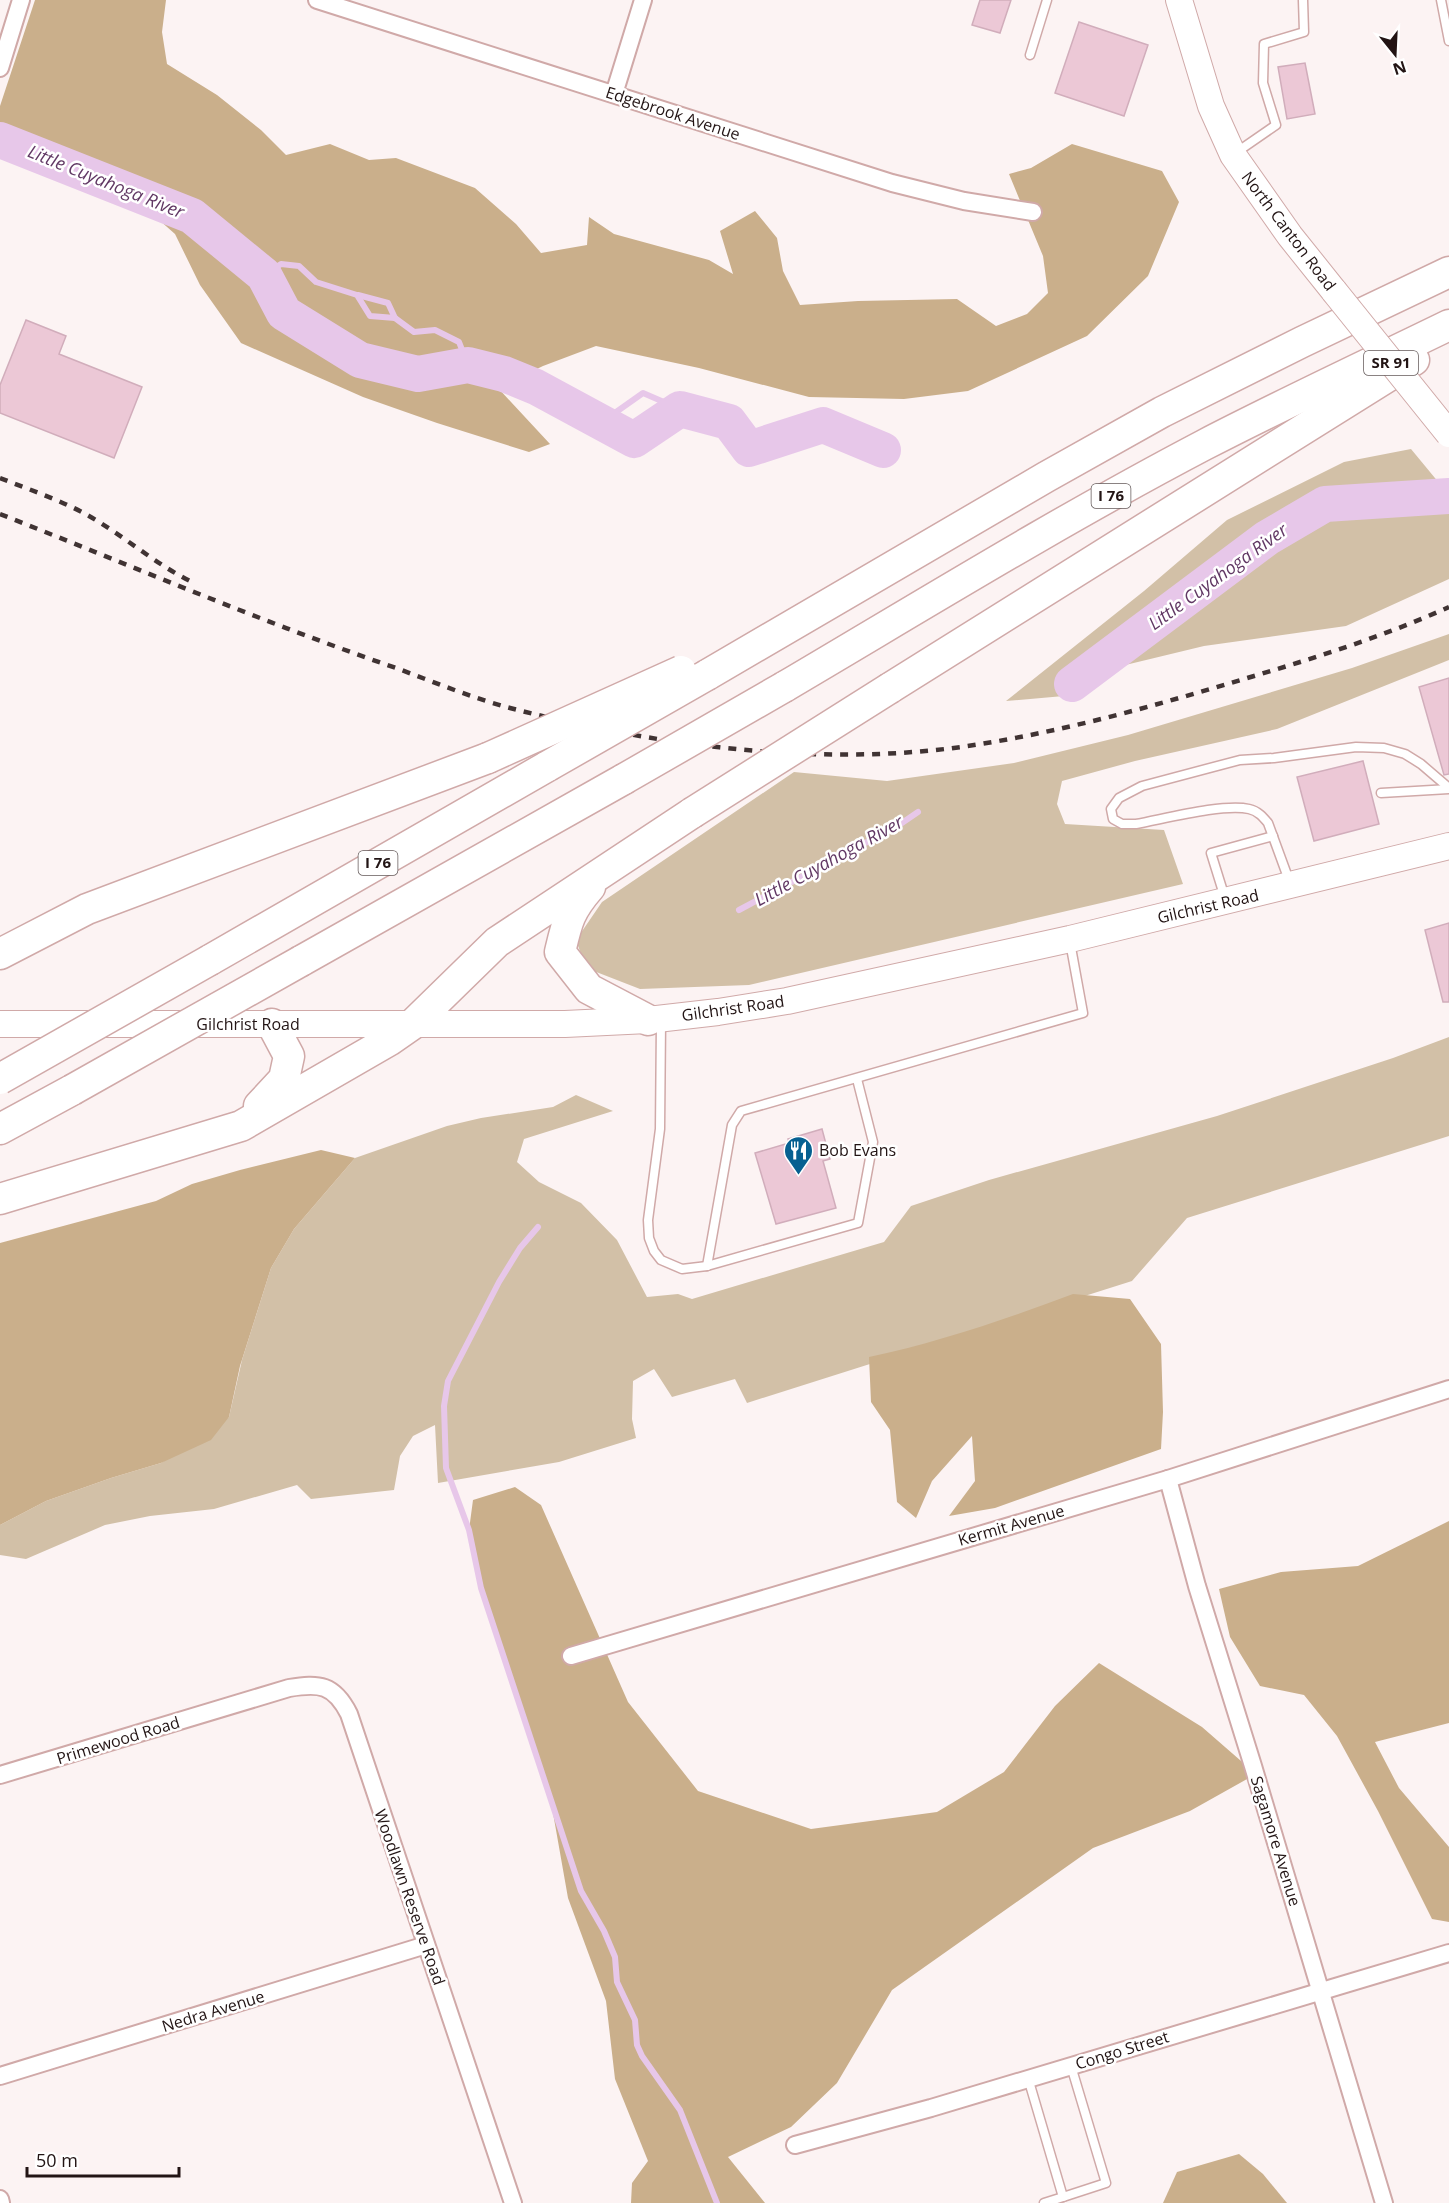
<svg xmlns="http://www.w3.org/2000/svg" width="1449" height="2203" viewBox="0 0 1449 2203" font-family="'Open Sans',sans-serif">
<rect width="100%" height="100%" fill="#fcf3f3"/>
<g fill="#d2c0a7">
<polygon points="1411,449 1449,495 1449,579 1346,626 1204,646 1113,668 1075,695 1006,701 1144,591 1227,520 1344,462"/>
<polygon points="1449,634 1449,660 1277,729 1135,761 1062,781 1057,804 1065,824 1164,830 1183,884 749,985 640,989 586,968 576,940 602,902 794,772 887,781 1014,763 1128,735 1352,668"/>
<polygon points="1449,1037 1449,1136 1187,1218 1132,1281 747,1403 735,1379 672,1397 654,1369 633,1381 632,1419 636,1438 559,1462 438,1483 435,1425 413,1436 400,1456 394,1490 311,1499 297,1485 214,1509 150,1516 105,1525 26,1559 0,1555 0,1525 46,1501 111,1478 161,1463 229,1417 242,1360 271,1268 294,1229 355,1158 447,1126 481,1118 553,1107 576,1095 613,1111 524,1139 517,1162 539,1182 581,1203 617,1240 647,1297 678,1294 692,1299 884,1242 911,1206 989,1180 1217,1116 1393,1058"/>
</g>
<g fill="#caaf8b">
<polygon points="35,0 166,0 162,32 167,64 217,95 261,130 286,155 330,144 369,160 396,158 475,188 516,224 541,253 587,245 589,217 614,234 709,260 733,274 720,231 755,211 777,238 783,271 800,305 858,301 957,299 996,326 1027,314 1048,293 1043,256 1009,174 1031,168 1072,144 1162,171 1179,202 1148,276 1087,336 968,391 904,399 809,397 699,368 596,346 543,366 498,388 550,444 529,452 437,423 363,397 241,343 200,285 175,234 124,189 0,140 0,106"/>
<polygon points="321,1150 355,1158 294,1229 271,1268 240,1366 229,1417 211,1440 161,1463 111,1478 46,1501 0,1525 0,1243 156,1201 192,1184 240,1170"/>
<path d="M1073 1294 1130 1299 1161 1344 1163 1412 1161 1449 995 1508 949 1516 975 1481 972 1436 932 1481 916 1518 897 1502 890 1430 871 1402 869 1357C939 1342 1006 1319 1073 1294Z"/>
<polygon points="515,1487 541,1505 628,1702 698,1791 811,1829 937,1812 1004,1772 1055,1706 1099,1663 1202,1727 1256,1774 1190,1811 1093,1848 892,1990 837,2083 791,2127 728,2157 765,2203 631,2203 632,2183 648,2161 615,2079 606,2001 568,1898 550,1796 481,1588 469,1530 473,1500"/>
<polygon points="1449,1521 1449,1723 1375,1742 1399,1788 1449,1847 1449,1922 1432,1919 1378,1811 1337,1736 1304,1695 1260,1686 1230,1637 1219,1589 1281,1572 1358,1566"/>
<polygon points="1239,2154 1263,2174 1287,2203 1163,2203 1177,2172"/>
</g>
<g fill="none" stroke-linecap="round" stroke-linejoin="round">
<g stroke="#e7c7e9" stroke-width="6">
<polyline points="264,275 281,264 299,266 316,282 357,295 370,316 395,318 414,332 435,330 459,342 468,365"/>
<polyline points="358,295 388,303 395,318"/>
<polyline points="602,422 643,393 680,409"/>
<polyline points="1072,684 1077,680"/>
<polyline points="739,910 899,825 918,812"/>
<polyline points="538,1227 520,1248 499,1282 448,1381 444,1406 446,1468 469,1530 481,1588 581,1891 604,1931 615,1957 617,1982 635,2020 637,2045 642,2056 680,2110 717,2203"/>
</g>
<g stroke="#e7c7e9" stroke-width="36">
<polyline points="0,140 192,216 264,275 284,313 360,360 418,374 468,365 504,374 536,387 634,440 680,409 729,422 749,449 823,425 883,450"/>
<polyline points="1072,684 1267,538 1325,504 1449,496"/>
</g>
</g>
<g fill="#ecc8d6" stroke="#d1adbb" stroke-width="1.5">
<polygon points="980,0 1011,0 1000,33 972,25"/>
<polygon points="1079,22 1148,45 1124,116 1055,93"/>
<polygon points="1305,63 1315,114 1287,119 1278,67"/>
<polygon points="26,320 66,336 59,354 142,387 114,458 0,413 0,385"/>
<polygon points="1449,678 1449,774 1444,775 1419,687"/>
<polygon points="1363,761 1379,824 1314,841 1297,777"/>
<polygon points="1449,923 1449,1002 1443,1002 1425,930"/>
<polygon points="822,1129 830,1159 823,1161 836,1208 776,1224 755,1153 789,1143 788,1139"/>
</g>
<g fill="none" stroke-linecap="round" stroke-linejoin="round">
<defs>
<g id="service">
<polyline points="1441,0 1449,41"/>
<polyline points="1030,55 1047,0"/>
<polyline points="1234,154 1276,125 1263,83 1264,44 1304,32 1303,0"/>
<polyline points="1381,793 1449,789"/>
<path d="M1290 883 1268 823C1263 817 1258 811 1249 809 1224 803 1164 819 1136 824H1122L1113 819 1111 809 1119 798 1142 786 1240 760 1274 758 1356 747 1384 748 1405 754 1421 764 1449 788"/>
<polyline points="1225,898 1211,853 1273,836"/>
<polyline points="661,1022 660,1129 648,1220 649,1238 654,1251 661,1260 682,1269 707,1266 858,1223 873,1142 857,1079"/>
<polyline points="707,1266 732,1125 741,1111 1083,1013 1070,942"/>
<polyline points="1028,2078 1063,2197 1106,2183 1071,2066"/>
<polyline points="1044,2203 1063,2197"/>
</g>
<g id="minor">
<polyline points="317,0 892,183 964,201 1033,212"/>
<polyline points="0,68 21,0"/>
<polyline points="614,94 643,0"/>
<polyline points="1168,1479 1197,1586 1253,1766 1384,2203"/>
<polyline points="571,1656 1168,1479 1449,1389"/>
<path d="M0 1775 289 1688C319 1683 334 1684 349 1714L513 2203"/>
<polyline points="0,2076 426,1945"/>
<polyline points="795,2145 931,2108 1449,1953"/>
<polyline points="0,2199 1,2203"/>
</g>
<g id="primary">
<polyline points="1179,0 1211,106 1233,155 1290,236 1334,291"/>
<polyline points="0,1024 565,1024 648,1020 718,1012 787,1001 1070,939 1449,846"/>
</g>
<g id="motorway">
<polyline points="707,675 1046,477 1162,412 1302,342 1449,272"/>
<path d="M784 687C923 605 1061 520 1204 445 1285 403 1367 365 1449 325"/>
<polyline points="890,688 1414,360"/>
<path d="M590 887C569 911 567 922 560 952L589 989 648 1020"/>
<polyline points="0,954 87,909 488,758"/>
<polyline points="210,960 548,766"/>
<polyline points="301,961 624,779"/>
<polyline points="259,1106 284,1079 289,1056 272,1024"/>
<polyline points="0,1129 72,1090"/>
<polyline points="0,1199 241,1126 390,1040 413,1024 497,942 692,813"/>
</g>
</defs>
<use href="#service" stroke="#d0a9a8" stroke-width="11"/>
<use href="#minor" stroke="#d0a9a8" stroke-width="20"/>
<use href="#primary" stroke="#d0a9a8" stroke-width="28"/>
<use href="#motorway" stroke="#d0a9a8" stroke-width="33"/>
<use href="#service" stroke="#fff" stroke-width="8"/>
<use href="#minor" stroke="#fff" stroke-width="16"/>
<use href="#primary" stroke="#fff" stroke-width="26"/>
<use href="#motorway" stroke="#fff" stroke-width="30"/>
<g stroke="#403333" stroke-width="4.5" stroke-dasharray="8 8" stroke-linecap="butt">
<path d="M0 478C30 490 61 500 89 516 124 536 154 563 190 581"/>
<path d="M0 514C132 566 262 622 396 668 434 682 472 698 510 708 653 745 814 767 961 747 1052 734 1140 710 1227 684 1302 662 1378 639 1449 607"/>
</g>
<defs>
<polyline id="primary-bridge" points="1334,291 1449,434"/>
<g id="motorway-bridge">
<polyline points="488,758 681,671"/>
<polyline points="548,766 707,675"/>
<polyline points="624,779 784,687"/>
<polyline points="692,813 890,688"/>
<polyline points="0,1079 210,960"/>
<polyline points="72,1090 301,961"/>
</g>
</defs>
<use href="#primary-bridge" stroke="#d0a9a8" stroke-width="28" stroke-linecap="butt"/>
<use href="#motorway-bridge" stroke="#d0a9a8" stroke-width="33" stroke-linecap="butt"/>
<use href="#primary-bridge" stroke="#fff" stroke-width="26"/>
<use href="#motorway-bridge" stroke="#fff" stroke-width="30"/>
</g>
<defs>
<symbol id="restaurant-pin" viewBox="-11 -11 22 30"><path d="M0 17L-7.5 6A9.5 9.5 0 1 1 7.5 6Z" fill="#066091" stroke="#fff"/><path d="M-5-6h1v4h1v-4h1v4h1v-4h1v5L-1.5 .5V6h-2V.5L-5-1ZM5-6V6H3V1.5H1.5Q1.5-4 5-6Z" fill="#fff"/></symbol>
</defs>
<g fill-rule="evenodd">
<use href="#restaurant-pin" x="782" y="1134" width="33" height="45"/>
</g>
<g text-anchor="middle" stroke-width="5" stroke-linejoin="round" paint-order="stroke">
<g fill="#fff" stroke="#645a5a" stroke-width="1.5">
<rect x="1364" y="351" width="54" height="24" rx="4.5"/>
<rect x="1091.5" y="484" width="39" height="24" rx="4.5"/>
<rect x="358.5" y="851" width="39" height="24" rx="4.5"/>
</g>
<g font-size="15" font-weight="bold" fill="#221414">
<text x="1391" y="368">SR 91</text>
<text x="1111" y="501">I 76</text>
<text x="378" y="868">I 76</text>
</g>
<g font-size="16" fill="#221414" stroke="#fff">
<text transform="translate(673 113) rotate(18)" y="6">Edgebrook Avenue</text>
<text transform="translate(1289 231) rotate(53)" y="6">North Canton Road</text>
<text transform="translate(1208 906) rotate(-13)" y="6">Gilchrist Road</text>
<text transform="translate(733 1008) rotate(-8)" y="6">Gilchrist Road</text>
<text x="248" y="1030">Gilchrist Road</text>
<text transform="translate(1011 1525) rotate(-16)" y="6">Kermit Avenue</text>
<text transform="translate(118 1740) rotate(-17)" y="6">Primewood Road</text>
<text transform="translate(1276 1841) rotate(73)" y="6">Sagamore Avenue</text>
<text transform="translate(410 1897) rotate(71)" y="6">Woodlawn Reserve Road</text>
<text transform="translate(213 2011) rotate(-17)" y="6">Nedra Avenue</text>
<text transform="translate(1122 2050) rotate(-17)" y="6">Congo Street</text>
</g>
<g font-size="16" fill="#221414" stroke="#fff" text-anchor="start">
<text x="819" y="1156">Bob Evans</text>
</g>
<g font-size="18" font-style="italic" fill="#613864" stroke="#fff">
<text transform="translate(106 182) rotate(22)" y="6">Little Cuyahoga River</text>
<text transform="translate(1218 577) rotate(-36)" y="6">Little Cuyahoga River</text>
<text transform="translate(829 861) rotate(-29)" y="6">Little Cuyahoga River</text>
</g>
</g>
<g transform="translate(1395 54) rotate(162)" stroke="#ffffff" stroke-width="4.5" paint-order="stroke">
<path d="M0-4.5L10 22L0 15L-10 22Z" fill="#221414"/>
<text y="-9" font-size="16" font-weight="bold" text-anchor="middle" fill="#221414">N</text>
</g>
<path d="M27 2167v9h152v-9" fill="none" stroke="#221414" stroke-width="3"/>
<text x="36" y="2167" font-size="18" fill="#221414" stroke="#ffffff" stroke-width="4.5" paint-order="stroke">50 m</text>
</svg>
